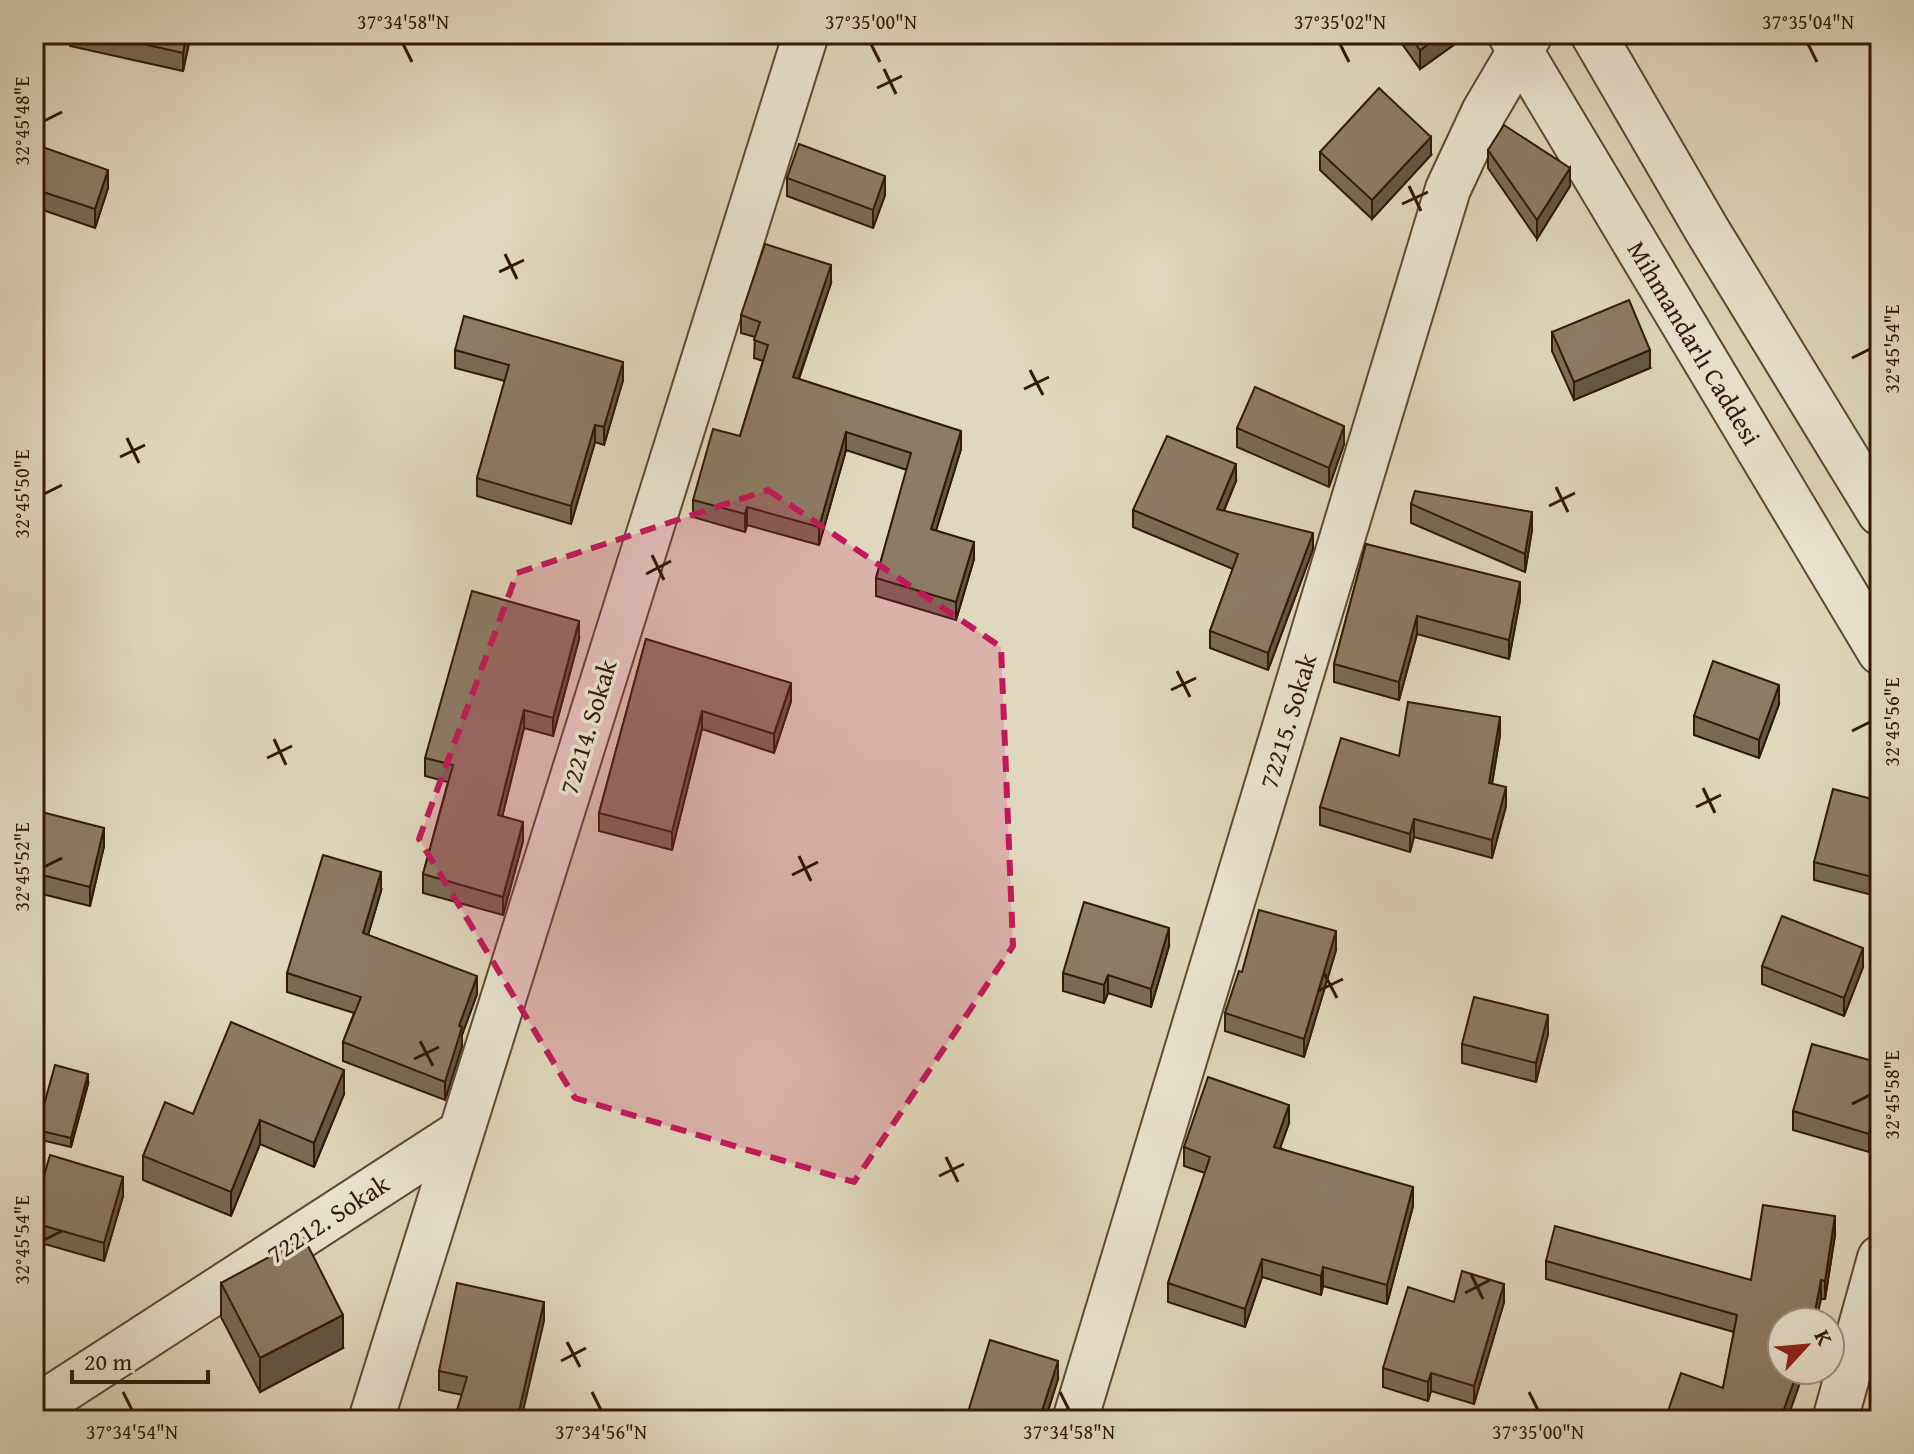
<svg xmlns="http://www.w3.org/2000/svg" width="1914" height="1454" viewBox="0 0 1914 1454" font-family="'Gentium Book Plus',serif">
<rect width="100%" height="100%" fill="#e0d8bc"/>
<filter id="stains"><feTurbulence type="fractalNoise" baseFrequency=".0025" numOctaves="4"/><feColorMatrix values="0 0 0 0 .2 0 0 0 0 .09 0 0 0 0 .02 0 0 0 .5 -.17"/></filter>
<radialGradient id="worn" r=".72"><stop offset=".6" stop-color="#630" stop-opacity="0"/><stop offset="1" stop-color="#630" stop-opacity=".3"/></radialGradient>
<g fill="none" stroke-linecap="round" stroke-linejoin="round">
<defs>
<g id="minor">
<polyline points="1510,34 1880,652"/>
<polyline points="1593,34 1707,230 1880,513"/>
<polyline points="34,1409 460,1133"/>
<polyline points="371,1420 806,34"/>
<polyline points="1075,1420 1448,189 1484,112 1530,34"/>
<polyline points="1835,1420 1880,1258"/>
</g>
</defs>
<use href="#minor" stroke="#5e4932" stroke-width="48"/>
<use href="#minor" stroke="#ebe6d3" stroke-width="44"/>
</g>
<g fill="#786b56" stroke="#321904" stroke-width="2">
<polygon points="70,34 191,34 183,71 70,46"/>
<polygon points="548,34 585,34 583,42"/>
<polygon points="1395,34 1469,34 1420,69"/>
<polygon points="34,144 108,188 95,228 34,207"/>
<polygon points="1488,150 1570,186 1537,239 1488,168"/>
<polygon points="1320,152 1431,155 1372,219 1320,170"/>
<polygon points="787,178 885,195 873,228 787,196"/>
<polygon points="831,283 799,379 961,449 936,530 974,559 956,620 876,596 876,578 907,470 846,450 819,545 747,525 745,532 693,517 693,500 740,436 763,361 754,358 755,337 741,333 741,315"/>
<polygon points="1552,332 1650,368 1574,400 1552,351"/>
<polygon points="455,350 623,380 604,445 595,442 571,524 477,496 477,478 505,381 455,368"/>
<polygon points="1237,428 1344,444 1329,487 1237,447"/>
<polygon points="1236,481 1224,511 1313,549 1268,670 1210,648 1210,631 1233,569 1133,527 1133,510"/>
<polygon points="1411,504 1532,530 1525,572 1411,523"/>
<polygon points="1366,544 1520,600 1509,659 1417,634 1399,700 1334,682 1334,664"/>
<polygon points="579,639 553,736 524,728 502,816 523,841 503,915 423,893 423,874 448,782 425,776 425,758"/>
<polygon points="646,639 791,701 774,753 702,729 672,850 599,831 599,813"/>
<polygon points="1779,704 1759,758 1694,735 1694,716"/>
<polygon points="1500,735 1492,784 1506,806 1492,858 1414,837 1410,852 1320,825 1320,807 1399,756"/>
<polygon points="1880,801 1880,897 1814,880 1814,862"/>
<polygon points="34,810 104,846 90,906 34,892"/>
<polygon points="381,891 368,935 477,994 462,1035 462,1046 445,1100 343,1061 343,1042 354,1013 287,992 287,973"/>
<polygon points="1169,946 1151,1007 1108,993 1104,1003 1063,991 1063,973"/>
<polygon points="1336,950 1304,1057 1225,1031 1225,1013 1242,972"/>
<polygon points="1762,966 1863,967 1844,1016 1762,984"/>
<polygon points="1548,1034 1536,1082 1462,1063 1462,1044"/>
<polygon points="1880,1063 1869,1152 1793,1130 1793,1111"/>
<polygon points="88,1084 71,1147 37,1139 37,1130"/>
<polygon points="344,1094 314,1167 260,1144 231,1216 143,1180 143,1156 193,1114"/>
<polygon points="1289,1123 1280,1148 1413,1206 1387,1304 1323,1286 1321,1295 1262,1277 1245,1327 1168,1302 1168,1283 1205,1173 1184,1166 1184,1147"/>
<polygon points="123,1196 104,1261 34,1241 34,1211"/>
<polygon points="1835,1235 1825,1299 1821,1299 1782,1370 1807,1370 1806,1375 1803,1374 1723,1388 1734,1332 1546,1279 1546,1261 1751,1280"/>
<polygon points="221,1283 343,1348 260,1392 221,1317"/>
<polygon points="1454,1302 1504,1302 1474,1404 1431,1391 1428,1401 1383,1387 1383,1368"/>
<polygon points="544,1321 462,1395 439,1390 439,1371"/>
<polygon points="1058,1379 1045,1420 968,1420 968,1412"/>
</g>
<g fill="#625746" stroke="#321904" stroke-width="2">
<polygon points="187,34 191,34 183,71 183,53"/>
<polygon points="1443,34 1469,34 1420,69 1420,50"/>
<polygon points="1431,137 1431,155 1372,219 1372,200"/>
<polygon points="1570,168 1570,186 1537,239 1537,220"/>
<polygon points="108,170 108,188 95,228 95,209"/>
<polygon points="885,176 885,195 873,228 873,210"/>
<polygon points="831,265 831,283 793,394 793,377"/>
<polygon points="1650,350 1650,368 1574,400 1574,382"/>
<polygon points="623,362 623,380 604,445 604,427"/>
<polygon points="595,425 595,442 571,524 571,506"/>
<polygon points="1344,426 1344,444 1329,487 1329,468"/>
<polygon points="961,431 961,449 931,547 931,529"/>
<polygon points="846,432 846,450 819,545 819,527"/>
<polygon points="1236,464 1236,481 1217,526 1217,509"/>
<polygon points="747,507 747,525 745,532 745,514"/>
<polygon points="1532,512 1532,530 1525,572 1525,554"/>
<polygon points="1313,533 1313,549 1268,670 1268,653"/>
<polygon points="974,542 974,559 956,620 956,602"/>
<polygon points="1520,582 1520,600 1509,659 1509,640"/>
<polygon points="1417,616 1417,634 1399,700 1399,682"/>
<polygon points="579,621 579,639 553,736 553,718"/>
<polygon points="791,683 791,701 774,753 774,734"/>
<polygon points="1779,685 1779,704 1759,758 1759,740"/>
<polygon points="524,710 524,728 498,834 498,815"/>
<polygon points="702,711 702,729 672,850 672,832"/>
<polygon points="1500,717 1500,735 1489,801 1489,783"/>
<polygon points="1506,787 1506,806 1492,858 1492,840"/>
<polygon points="1414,819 1414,837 1410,852 1410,834"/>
<polygon points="523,822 523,841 503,915 503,897"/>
<polygon points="104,828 104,846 90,906 90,887"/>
<polygon points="381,872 381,891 363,952 363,933"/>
<polygon points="1169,928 1169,946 1151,1007 1151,989"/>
<polygon points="1336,931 1336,950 1304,1057 1304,1039"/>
<polygon points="1863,948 1863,967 1844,1016 1844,998"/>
<polygon points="1108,975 1108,993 1104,1003 1104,985"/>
<polygon points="477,976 477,994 462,1035 462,1046 445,1100 445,1082 459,1026"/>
<polygon points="1548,1015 1548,1034 1536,1082 1536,1063"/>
<polygon points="344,1070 344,1094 314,1167 314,1143"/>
<polygon points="88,1074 88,1084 71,1147 71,1138"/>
<polygon points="1880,1096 1880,1115 1869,1152 1869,1134"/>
<polygon points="1289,1105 1289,1123 1274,1165 1274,1147"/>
<polygon points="260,1120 260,1144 231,1216 231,1192"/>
<polygon points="123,1177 123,1196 104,1261 104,1243"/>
<polygon points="1413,1187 1413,1206 1387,1304 1387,1285"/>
<polygon points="1835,1216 1835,1235 1825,1299 1825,1281"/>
<polygon points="1262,1259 1262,1277 1245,1327 1245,1309"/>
<polygon points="1323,1267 1323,1286 1321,1295 1321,1276"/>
<polygon points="1821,1280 1821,1299 1816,1322 1813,1322"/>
<polygon points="1504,1284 1504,1302 1474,1404 1474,1386"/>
<polygon points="544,1302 544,1321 521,1420 517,1420"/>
<polygon points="343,1315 343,1348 260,1392 260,1358"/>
<polygon points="1058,1361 1058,1379 1045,1420 1039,1420"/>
<polygon points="1798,1370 1803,1370 1803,1374 1787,1420 1780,1420"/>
<polygon points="1431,1373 1431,1391 1428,1401 1428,1382"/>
</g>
<g fill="#8c7c64" stroke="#321904" stroke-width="2">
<polygon points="99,34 187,34 183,53"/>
<polygon points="1408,34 1443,34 1420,50"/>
<polygon points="1379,88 1431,137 1372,200 1320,152"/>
<polygon points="1504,125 1570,168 1537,220 1488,150"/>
<polygon points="34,144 108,170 95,209 34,189"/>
<polygon points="799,144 885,176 873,210 787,178"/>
<polygon points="765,244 831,265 793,377 961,431 931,529 974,542 956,602 876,578 911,453 846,432 819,527 747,507 745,514 693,500 713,429 740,436 768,345 754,340 760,322 741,315"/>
<polygon points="1629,300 1650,350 1574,382 1552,332"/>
<polygon points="464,316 623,362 604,427 595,425 571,506 477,478 509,365 455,350"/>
<polygon points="1255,387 1344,426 1329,468 1237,428"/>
<polygon points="1167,436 1236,464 1217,509 1313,533 1268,653 1210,631 1238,554 1133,510"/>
<polygon points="1415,491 1532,512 1525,554 1411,504"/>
<polygon points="1366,544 1520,582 1509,640 1417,616 1399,682 1334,664"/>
<polygon points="472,591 579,621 553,718 524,710 498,815 523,822 503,897 423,874 453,765 425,758"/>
<polygon points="646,639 791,683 774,734 702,711 672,832 599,813"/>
<polygon points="1713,661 1779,685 1759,740 1694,716"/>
<polygon points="1408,702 1500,717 1489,783 1506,787 1492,840 1414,819 1410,834 1320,807 1341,738 1399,756"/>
<polygon points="1833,789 1880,801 1880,879 1814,862"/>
<polygon points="34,810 104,828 90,887 34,873"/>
<polygon points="323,855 381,872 363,933 477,976 459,1026 462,1027 445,1082 343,1042 361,997 287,973"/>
<polygon points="1084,902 1169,928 1151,989 1108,975 1104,985 1063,973"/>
<polygon points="1259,910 1336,931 1304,1039 1225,1013 1239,971 1242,972"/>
<polygon points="1782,916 1863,948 1844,998 1762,966"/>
<polygon points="1474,997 1548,1015 1536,1063 1462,1044"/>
<polygon points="231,1022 344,1070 314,1143 260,1120 231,1192 143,1156 165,1102 193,1114"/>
<polygon points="1812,1044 1880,1063 1880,1096 1869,1134 1793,1111"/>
<polygon points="55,1065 88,1074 71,1138 37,1130"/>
<polygon points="1208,1077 1289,1105 1274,1147 1413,1187 1387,1285 1323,1267 1321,1276 1262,1259 1245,1309 1168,1283 1210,1157 1184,1147"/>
<polygon points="50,1155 123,1177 104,1243 34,1223 34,1211"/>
<polygon points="1763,1205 1835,1216 1825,1281 1821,1280 1813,1322 1782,1322 1782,1370 1798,1370 1780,1420 1665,1420 1681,1373 1723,1388 1737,1315 1546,1261 1555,1226 1751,1280"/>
<polygon points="304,1238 343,1315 260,1358 221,1283"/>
<polygon points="1462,1271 1504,1284 1474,1386 1431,1373 1428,1382 1383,1368 1408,1287 1454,1302"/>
<polygon points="457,1283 544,1302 517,1420 454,1420 467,1377 439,1371"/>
<polygon points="990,1340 1058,1361 1039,1420 994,1420 968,1412"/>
<polygon points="1879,1370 1880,1420 1867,1420"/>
</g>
<path fill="#c2185b" fill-opacity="0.2" stroke="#c2185b" stroke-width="6" stroke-dasharray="16 10" stroke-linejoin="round" d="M768 490 1001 647 1013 946 854 1182 575 1098 419 839 517 573Z"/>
<path fill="none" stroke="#321904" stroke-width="3" d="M403 44 412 62M871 44 880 62M1340 44 1349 62M1808 44 1817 62M884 69 896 94M877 88 902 76M44 121 62 112M1409 186 1421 211M1402 204 1428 192M505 254 517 279M499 272 524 260M1852 358 1870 349M1030 370 1043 395M1024 389 1049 377M127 438 139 463M120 457 145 445M1556 487 1568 512M44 494 62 485M1549 506 1575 493M652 555 664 580M646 574 671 561M1177 671 1190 697M1171 690 1196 678M1852 731 1870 722M274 739 286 765M267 758 292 746M1703 788 1715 813M1696 807 1721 795M799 856 811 881M44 867 62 858M792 875 818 862M1324 973 1337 998M1318 991 1343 979M420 1041 433 1066M414 1059 439 1047M1852 1104 1870 1095M946 1157 958 1182M939 1176 964 1164M44 1240 62 1231M1471 1274 1483 1299M1465 1293 1490 1280M567 1342 580 1367M561 1361 586 1348M123 1392 132 1410M592 1392 601 1410M1060 1392 1069 1410M1529 1392 1538 1410"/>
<g text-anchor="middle" stroke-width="7" stroke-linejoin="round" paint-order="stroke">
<g font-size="26" fill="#321904" stroke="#ebe6d3">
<text transform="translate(1694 343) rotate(59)" y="9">Mihmandarlı Caddesi</text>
<text transform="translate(1288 721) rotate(-73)" y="9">72215. Sokak</text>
<text transform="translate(588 727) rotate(-73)" y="9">72214. Sokak</text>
<text transform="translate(328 1219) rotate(-33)" y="9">72212. Sokak</text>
</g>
</g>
<rect width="1914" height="1454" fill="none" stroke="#e0d8bc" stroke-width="88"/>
<g transform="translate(1806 1346) rotate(64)"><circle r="38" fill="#ebe6d3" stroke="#a19480" stroke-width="2"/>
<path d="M0-6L14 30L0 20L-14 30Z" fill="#8f2418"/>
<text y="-12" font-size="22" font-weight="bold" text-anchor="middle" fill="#321904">K</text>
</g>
<path d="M72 1370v12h136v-12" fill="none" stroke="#321904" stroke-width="4"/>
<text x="84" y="1370" font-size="24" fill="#321904" stroke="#ebe6d3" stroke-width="6" paint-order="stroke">20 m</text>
<rect x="44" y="44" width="1826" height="1366" fill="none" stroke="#321904" stroke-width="3"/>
<g font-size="20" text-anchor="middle" fill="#321904">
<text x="403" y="29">37°34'58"N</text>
<text x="871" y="29">37°35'00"N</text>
<text x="1340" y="29">37°35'02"N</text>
<text x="1808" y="29">37°35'04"N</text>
<text transform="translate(22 121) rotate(-90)" y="7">32°45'48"E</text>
<text transform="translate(1892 349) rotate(-90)" y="7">32°45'54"E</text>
<text transform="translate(22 494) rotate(-90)" y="7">32°45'50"E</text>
<text transform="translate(1892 722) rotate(-90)" y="7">32°45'56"E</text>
<text transform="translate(22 867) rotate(-90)" y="7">32°45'52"E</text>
<text transform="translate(1892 1095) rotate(-90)" y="7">32°45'58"E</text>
<text transform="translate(22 1240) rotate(-90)" y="7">32°45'54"E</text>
<text x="132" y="1439">37°34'54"N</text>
<text x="601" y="1439">37°34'56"N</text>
<text x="1069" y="1439">37°34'58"N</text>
<text x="1538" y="1439">37°35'00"N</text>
</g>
<rect width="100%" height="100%" filter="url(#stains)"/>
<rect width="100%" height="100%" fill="url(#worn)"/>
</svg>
